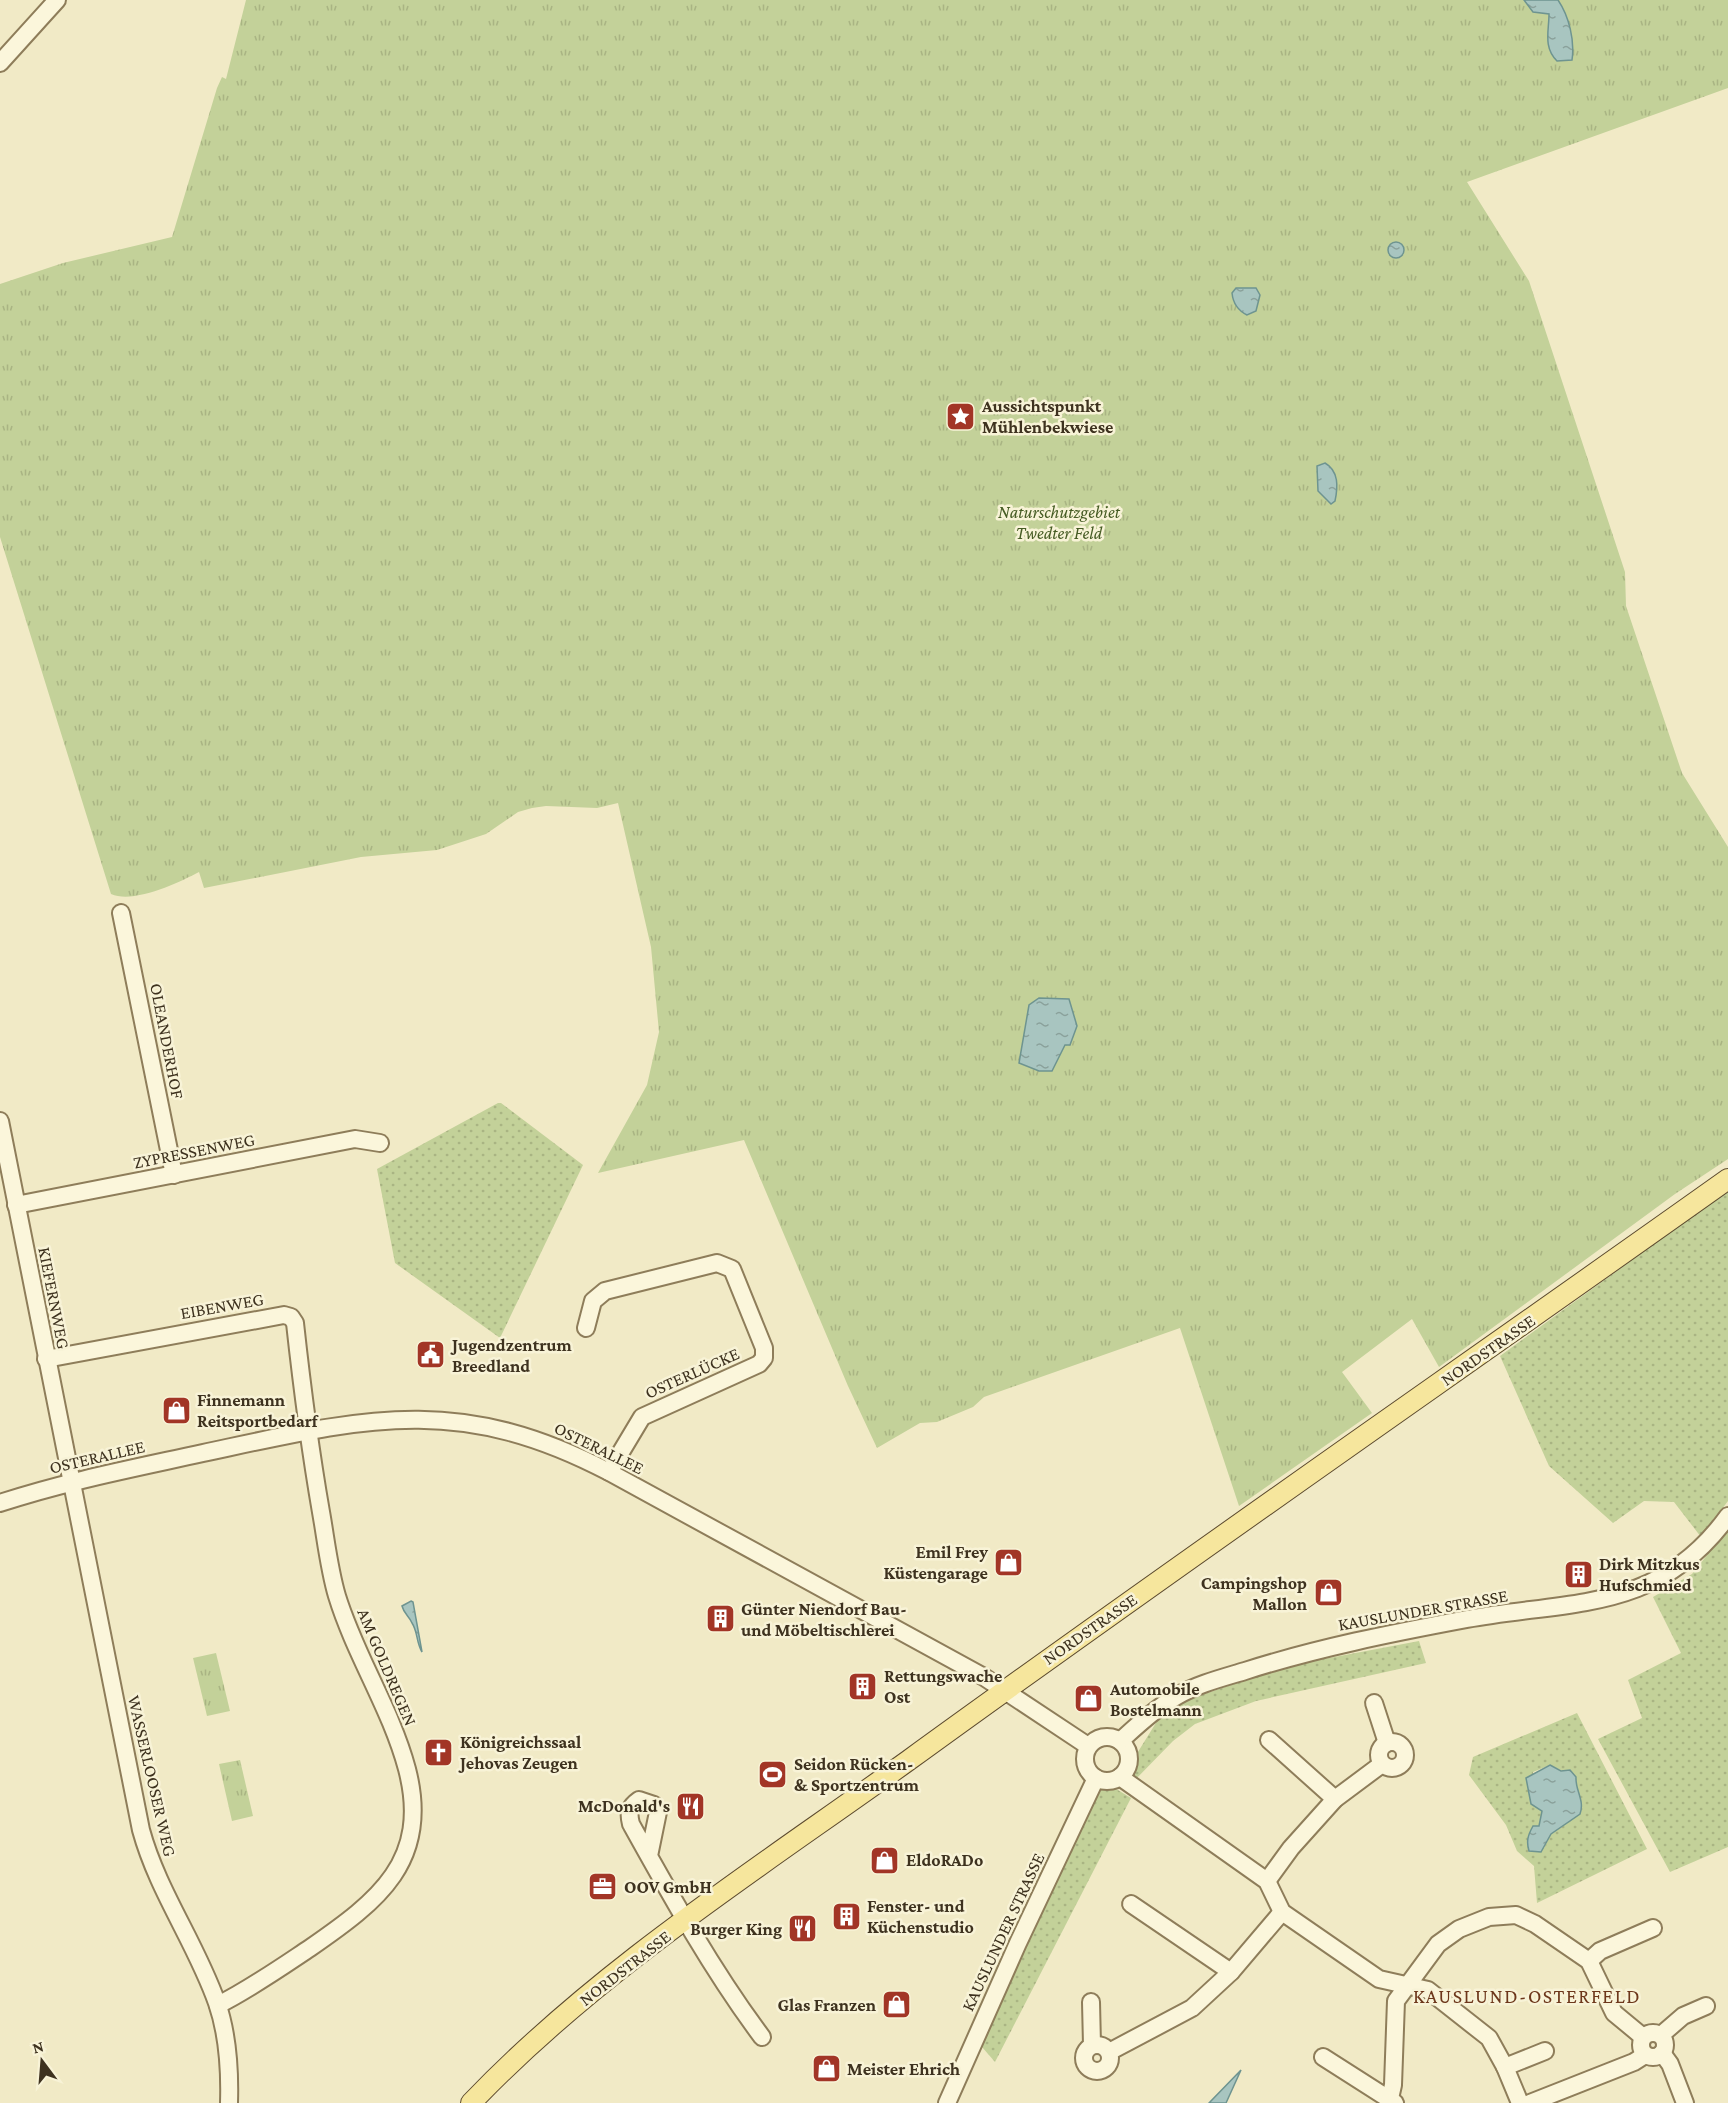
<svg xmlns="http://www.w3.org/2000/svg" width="1728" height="2103" viewBox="0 0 1728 2103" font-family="'Crimson Pro',serif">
<defs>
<pattern id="grass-dots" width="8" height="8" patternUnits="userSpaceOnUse" patternTransform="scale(1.5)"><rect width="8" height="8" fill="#c3d199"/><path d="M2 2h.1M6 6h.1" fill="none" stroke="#a9b483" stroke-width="1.8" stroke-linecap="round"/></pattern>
<pattern id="park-tufts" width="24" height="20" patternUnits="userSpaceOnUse" patternTransform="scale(1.5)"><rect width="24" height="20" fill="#c3d199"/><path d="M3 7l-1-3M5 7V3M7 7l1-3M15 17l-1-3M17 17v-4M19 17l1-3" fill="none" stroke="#a9b483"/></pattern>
<pattern id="water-ripples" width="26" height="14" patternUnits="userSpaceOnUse" patternTransform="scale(1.5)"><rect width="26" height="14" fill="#a8c5c0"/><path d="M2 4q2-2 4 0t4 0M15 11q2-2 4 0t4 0" fill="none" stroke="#8aa19b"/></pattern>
</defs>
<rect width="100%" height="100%" fill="#f1eac6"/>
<g fill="url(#grass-dots)" fill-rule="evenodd">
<polygon points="498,1103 501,1103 583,1165 500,1338 395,1263 377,1169"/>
<polygon points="1728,1190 1728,1501 1701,1537 1674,1502 1644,1501 1613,1523 1549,1466 1500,1356"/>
<polygon points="1728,1529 1728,1847 1670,1872 1598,1739 1642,1718 1628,1680 1681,1653 1653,1597 1692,1574"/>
<polygon points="1419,1641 1426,1663 1256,1701 1195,1724 1173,1741 1134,1781 1132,1775 1136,1755 1159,1718 1178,1703 1287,1666"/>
<path d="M1577 1713 1647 1849 1537 1903 1534 1866 1517 1851 1506 1825 1469 1775 1473 1757ZM1550 1765 1576 1777 1563 1826 1551 1834 1544 1848 1539 1826 1542 1811 1538 1807 1533 1772Z"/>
<polygon points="1108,1784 1131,1798 995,2062 982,2047 1026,1943 1098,1792"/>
</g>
<g fill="url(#park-tufts)">
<path d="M246 0H1728V88L1467 182 1529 281 1625 572 1626 606 1682 773 1728 847V1159L1675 1194 1439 1367 1412 1319 1342 1372 1372 1413 1239 1506 1180 1328 984 1397 973 1407 937 1422 920 1423 877 1448 848 1386 744 1140 598 1173 647 1085 659 1032 651 947 618 803 597 808 546 806 532 808 518 812 486 834 437 850 361 857 204 888 199 872C178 883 134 904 111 894L0 537V284L63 263 172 237 217 88 222 77 226 79Z"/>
<polygon points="216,1653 230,1711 207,1716 193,1658"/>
<polygon points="240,1760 253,1816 232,1821 219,1764"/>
</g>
<g fill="url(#water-ripples)" stroke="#6e9490" stroke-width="1.5">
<path d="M1524 0H1558C1569 16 1575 41 1572 60L1557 61C1543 47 1549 31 1549 14L1533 12Z"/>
<circle cx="1396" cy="250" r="8"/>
<path d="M1236 288H1256L1260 295 1256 311 1247 315C1237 310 1233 303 1232 293Z"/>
<path d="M1325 463C1339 471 1338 487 1335 501L1331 504 1318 491 1317 466Z"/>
<polygon points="1039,998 1069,999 1077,1026 1070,1045 1065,1045 1052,1071 1039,1071 1019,1063 1029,1005"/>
<path d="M411 1601 413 1602 422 1652C416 1642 418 1632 412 1623 409 1616 404 1614 402 1606Z"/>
<path d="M1550 1765 1561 1771 1570 1770 1576 1777C1575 1790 1585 1800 1580 1814L1551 1834 1541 1852 1529 1851C1526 1841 1528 1835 1533 1826H1539L1542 1811 1531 1804 1526 1778Z"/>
<polygon points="1241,2070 1226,2103 1209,2103"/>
</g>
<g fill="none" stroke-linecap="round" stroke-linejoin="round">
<defs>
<g id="minor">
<polyline points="0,63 57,0"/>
<polyline points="121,913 174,1175"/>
<path d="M0 1121 141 1830C158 1892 196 1943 217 2003 228 2035 230 2070 229 2103"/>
<polyline points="16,1205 355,1139 380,1143"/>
<polyline points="586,1328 593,1301 605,1291 717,1263 732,1269 764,1348 764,1358 759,1364 642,1417 609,1472"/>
<path d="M46 1359 284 1315 291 1317 295 1323C302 1387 310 1449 321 1512 326 1540 329 1569 337 1596 355 1655 391 1709 407 1769 431 1861 378 1901 310 1948 280 1968 250 1989 218 2005"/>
<path d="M0 1503C67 1481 135 1468 203 1453 362 1419 456 1392 609 1472L984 1677 1088 1746"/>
<polyline points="1374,1703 1387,1743"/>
<circle cx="1107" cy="1759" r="22"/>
<polyline points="1269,1740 1335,1799"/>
<path d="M1120 1741C1138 1725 1156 1708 1177 1696 1198 1684 1222 1678 1245 1671 1317 1648 1392 1633 1467 1619 1571 1600 1658 1613 1728 1516"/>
<circle cx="1392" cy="1755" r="13"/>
<polyline points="1120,1777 1267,1881 1282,1912 1379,1979 1428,1990 1489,2038 1505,2067 1520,2103"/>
<path d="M649 1856 658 1812 654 1805 639 1800C629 1807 628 1812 631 1824 671 1896 712 1970 762 2037"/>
<polyline points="1267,1881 1291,1848 1335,1799 1382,1764"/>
<polyline points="1131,1904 1231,1972"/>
<polyline points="1589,1961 1600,1951 1653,1928"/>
<polyline points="1091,2002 1092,2045"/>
<circle cx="1653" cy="2045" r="12"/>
<polyline points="1661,2035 1683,2016 1706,2006"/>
<circle cx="1097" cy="2058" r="13"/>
<polyline points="1109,2052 1192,2008 1231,1972 1282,1912"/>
<polyline points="1662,2053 1670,2064 1685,2103"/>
<polyline points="1323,2057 1395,2103"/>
<polyline points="1505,2067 1545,2051"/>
<polyline points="947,2103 1018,1943 1096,1778"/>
<polyline points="1389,2103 1393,2085 1396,2001 1438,1944 1459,1929 1489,1917 1516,1915 1535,1924 1589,1961 1614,2013 1643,2037"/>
<polyline points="1530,2103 1634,2062 1645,2055"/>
</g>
<path id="major" d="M471 2103C599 1969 759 1868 909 1760 1180 1563 1455 1373 1728 1179"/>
</defs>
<use href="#minor" stroke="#8e7d5a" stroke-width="20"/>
<use href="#major" stroke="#5c4a2e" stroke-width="22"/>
<use href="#minor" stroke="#fbf6db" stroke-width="16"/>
<use href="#major" stroke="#f6e69d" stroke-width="20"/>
</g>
<defs>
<symbol id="sight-square" viewBox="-11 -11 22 22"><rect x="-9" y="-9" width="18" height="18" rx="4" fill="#a23526" stroke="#f8f3d7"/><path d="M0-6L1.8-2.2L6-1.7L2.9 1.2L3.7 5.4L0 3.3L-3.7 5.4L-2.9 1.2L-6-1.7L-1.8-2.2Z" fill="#fff"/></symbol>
<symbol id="civic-square" viewBox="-11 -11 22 22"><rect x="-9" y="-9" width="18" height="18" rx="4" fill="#a23526" stroke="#f8f3d7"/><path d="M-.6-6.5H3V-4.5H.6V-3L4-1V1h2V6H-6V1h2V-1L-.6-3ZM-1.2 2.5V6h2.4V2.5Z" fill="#fff"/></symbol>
<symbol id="shop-square" viewBox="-11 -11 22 22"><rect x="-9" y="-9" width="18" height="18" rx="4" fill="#a23526" stroke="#f8f3d7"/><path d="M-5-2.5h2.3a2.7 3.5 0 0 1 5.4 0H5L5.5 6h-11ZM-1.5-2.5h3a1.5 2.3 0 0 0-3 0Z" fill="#fff"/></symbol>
<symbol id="building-square" viewBox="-11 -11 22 22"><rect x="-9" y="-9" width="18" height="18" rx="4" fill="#a23526" stroke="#f8f3d7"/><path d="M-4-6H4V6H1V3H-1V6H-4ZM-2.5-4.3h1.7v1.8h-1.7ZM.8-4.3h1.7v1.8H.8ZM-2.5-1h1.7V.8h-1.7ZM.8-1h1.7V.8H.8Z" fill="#fff"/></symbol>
<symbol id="church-square" viewBox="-11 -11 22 22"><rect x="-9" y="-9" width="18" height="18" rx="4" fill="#a23526" stroke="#f8f3d7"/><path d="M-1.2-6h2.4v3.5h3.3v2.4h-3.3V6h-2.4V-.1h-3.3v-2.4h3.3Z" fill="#fff"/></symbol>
<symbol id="stadium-square" viewBox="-11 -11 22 22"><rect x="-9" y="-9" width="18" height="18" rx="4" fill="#a23526" stroke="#f8f3d7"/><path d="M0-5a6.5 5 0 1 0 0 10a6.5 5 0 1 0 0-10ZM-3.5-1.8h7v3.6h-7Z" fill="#fff"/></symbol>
<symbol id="restaurant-square" viewBox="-11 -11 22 22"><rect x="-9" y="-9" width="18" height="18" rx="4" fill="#a23526" stroke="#f8f3d7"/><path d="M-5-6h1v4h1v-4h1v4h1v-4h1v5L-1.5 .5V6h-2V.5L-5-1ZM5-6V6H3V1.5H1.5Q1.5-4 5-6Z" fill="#fff"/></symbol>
<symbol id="office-square" viewBox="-11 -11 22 22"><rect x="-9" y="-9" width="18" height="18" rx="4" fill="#a23526" stroke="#f8f3d7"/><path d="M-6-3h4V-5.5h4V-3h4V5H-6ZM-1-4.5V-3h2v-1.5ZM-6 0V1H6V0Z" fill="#fff"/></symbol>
</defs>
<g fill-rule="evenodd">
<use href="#sight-square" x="944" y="400" width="33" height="33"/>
<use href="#civic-square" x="414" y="1338" width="33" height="33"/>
<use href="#shop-square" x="160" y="1394" width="33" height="33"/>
<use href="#shop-square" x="992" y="1546" width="33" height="33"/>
<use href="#building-square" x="1562" y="1558" width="33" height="33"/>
<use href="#shop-square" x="1312" y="1576" width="33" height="33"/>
<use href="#building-square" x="704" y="1602" width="33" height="33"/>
<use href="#building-square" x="846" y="1670" width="33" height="33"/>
<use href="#shop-square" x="1072" y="1682" width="33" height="33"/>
<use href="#church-square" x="422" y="1736" width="33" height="33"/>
<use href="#stadium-square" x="756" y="1758" width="33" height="33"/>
<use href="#restaurant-square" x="674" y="1790" width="33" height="33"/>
<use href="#shop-square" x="868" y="1844" width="33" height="33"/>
<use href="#office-square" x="586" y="1870" width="33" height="33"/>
<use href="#building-square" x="830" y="1900" width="33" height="33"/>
<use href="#restaurant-square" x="786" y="1912" width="33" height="33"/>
<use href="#shop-square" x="880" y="1988" width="33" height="33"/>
<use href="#shop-square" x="810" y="2052" width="33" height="33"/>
</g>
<g text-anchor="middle" stroke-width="5" stroke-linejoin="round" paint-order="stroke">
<g font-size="18" font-weight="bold" fill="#3e321f" stroke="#f8f3d7" text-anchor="start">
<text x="982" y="412">Aussichtspunkt<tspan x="982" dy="21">Mühlenbekwiese</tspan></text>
<text x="452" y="1351">Jugendzentrum<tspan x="452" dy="21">Breedland</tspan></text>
<text x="197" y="1406">Finnemann<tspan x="197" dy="21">Reitsportbedarf</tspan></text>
<text x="988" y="1558" text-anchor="end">Emil Frey<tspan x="988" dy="21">Küstengarage</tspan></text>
<text x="1599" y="1570">Dirk Mitzkus<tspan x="1599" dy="21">Hufschmied</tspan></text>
<text x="1307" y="1589" text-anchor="end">Campingshop<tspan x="1307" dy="21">Mallon</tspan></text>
<text x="741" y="1615">Günter Niendorf Bau-<tspan x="741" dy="21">und Möbeltischlerei</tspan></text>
<text x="884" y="1682">Rettungswache<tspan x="884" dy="21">Ost</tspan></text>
<text x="1110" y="1695">Automobile<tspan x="1110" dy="21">Bostelmann</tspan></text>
<text x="460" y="1748">Königreichssaal<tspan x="460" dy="21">Jehovas Zeugen</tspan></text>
<text x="794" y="1770">Seidon Rücken-<tspan x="794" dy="21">&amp; Sportzentrum</tspan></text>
<text x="670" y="1812" text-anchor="end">McDonald's</text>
<text x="906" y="1866">EldoRADo</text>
<text x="624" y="1893">OOV GmbH</text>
<text x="867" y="1912">Fenster- und<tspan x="867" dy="21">Küchenstudio</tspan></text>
<text x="782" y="1935" text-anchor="end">Burger King</text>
<text x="876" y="2011" text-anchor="end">Glas Franzen</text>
<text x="847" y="2075">Meister Ehrich</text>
</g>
<g font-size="18" font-style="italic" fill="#465c24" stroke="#f8f3d7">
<text x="1059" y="518">Naturschutzgebiet<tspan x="1059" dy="21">Twedter Feld</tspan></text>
</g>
<g font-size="18" fill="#3e321f" stroke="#f8f3d7">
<text transform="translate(167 1041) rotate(79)" y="6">OLEANDERHOF</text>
<text transform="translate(194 1151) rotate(-11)" y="6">ZYPRESSENWEG</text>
<text transform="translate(54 1298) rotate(79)" y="6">KIEFERNWEG</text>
<text transform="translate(222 1306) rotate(-10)" y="6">EIBENWEG</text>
<text transform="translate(1488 1350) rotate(-35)" y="6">NORDSTRASSE</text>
<text transform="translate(692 1373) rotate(-24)" y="6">OSTERLÜCKE</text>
<text transform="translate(599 1448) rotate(26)" y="6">OSTERALLEE</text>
<text transform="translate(97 1457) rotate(-13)" y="6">OSTERALLEE</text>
<text transform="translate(1423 1610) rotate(-10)" y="6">KAUSLUNDER STRASSE</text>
<text transform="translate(1090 1629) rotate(-35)" y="6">NORDSTRASSE</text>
<text transform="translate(387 1667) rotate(67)" y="6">AM GOLDREGEN</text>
<text transform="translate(152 1776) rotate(77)" y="6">WASSERLOOSER WEG</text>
<text transform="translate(1003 1932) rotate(-65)" y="6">KAUSLUNDER STRASSE</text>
<text transform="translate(625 1968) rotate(-38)" y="6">NORDSTRASSE</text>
</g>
<g font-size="20" letter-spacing="1.5" fill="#6d371b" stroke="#f8f3d7">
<text x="1527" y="2003">KAUSLUND-OSTERFELD</text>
</g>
</g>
<g transform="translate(42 2061) rotate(344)" stroke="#f8f3d7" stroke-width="4.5" paint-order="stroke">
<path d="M0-4.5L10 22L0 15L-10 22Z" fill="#3e321f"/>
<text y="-9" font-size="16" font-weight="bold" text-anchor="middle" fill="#3e321f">N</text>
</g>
</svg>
